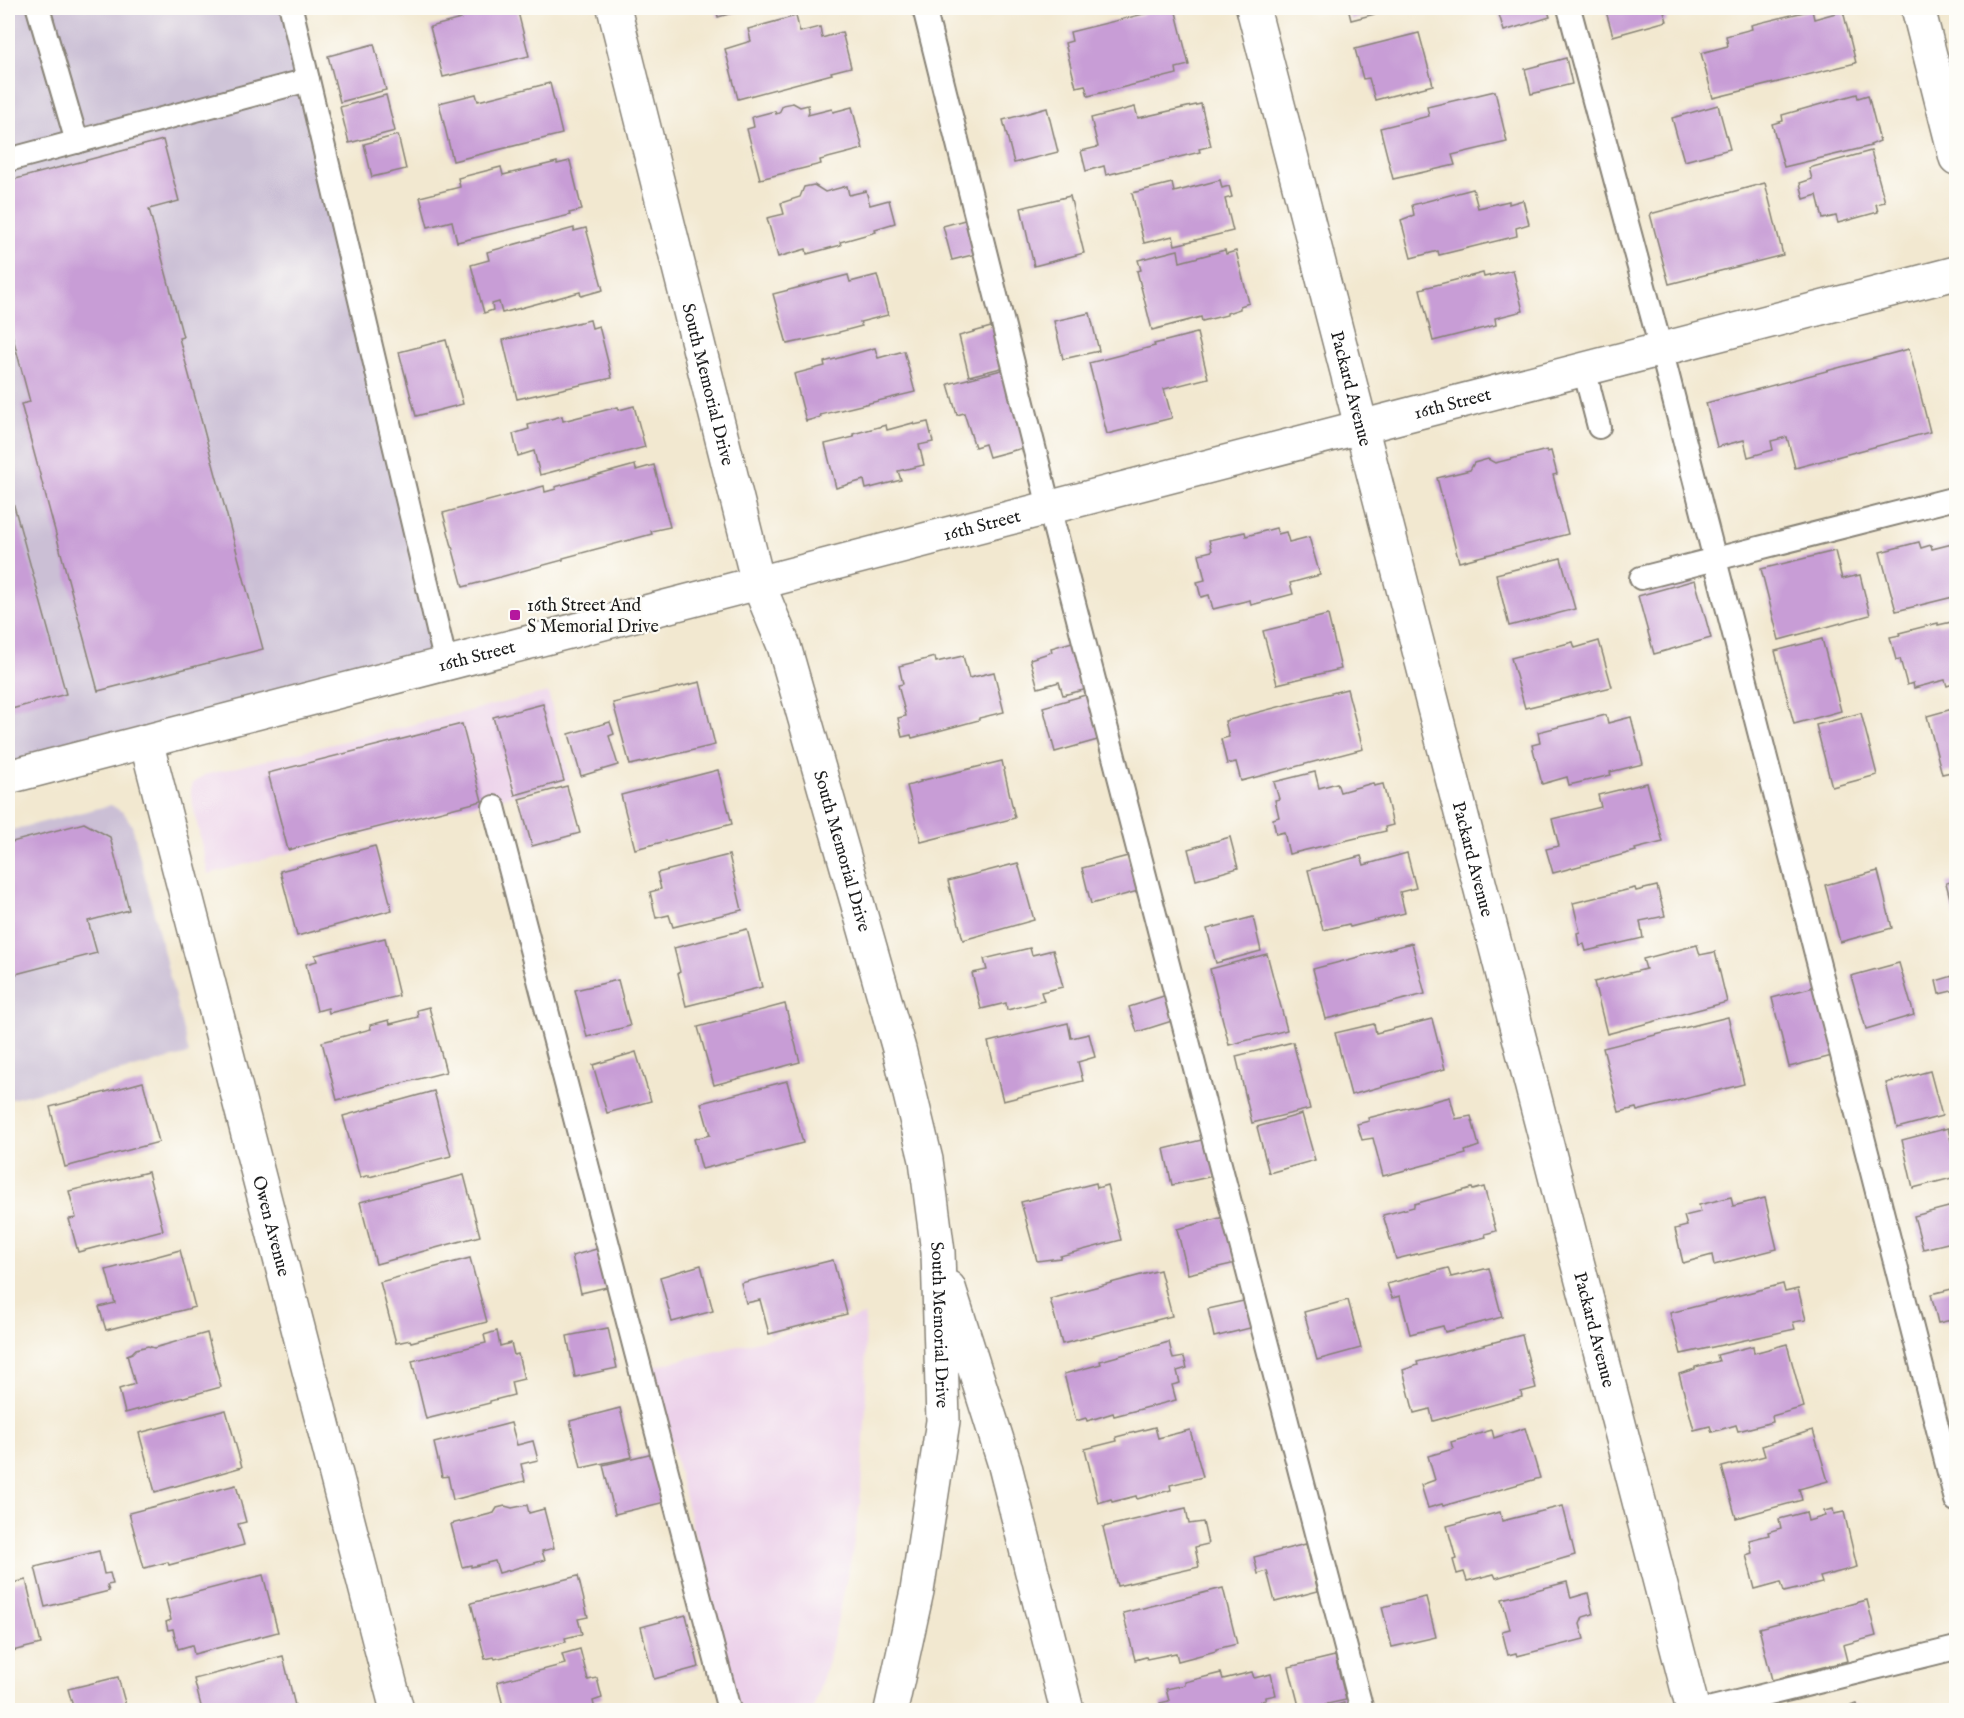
<svg xmlns="http://www.w3.org/2000/svg" width="1964" height="1718" viewBox="0 0 1964 1718" font-family="'IM FELL English',serif">
<rect width="100%" height="100%" fill="#fdfcf7"/>
<filter id="ink" filterUnits="userSpaceOnUse"><feTurbulence type="fractalNoise" baseFrequency=".0167" numOctaves="2"/><feDisplacementMap in="SourceGraphic" scale="12" xChannelSelector="R" yChannelSelector="G"/><feConvolveMatrix kernelMatrix="1 2 1 2 8 2 1 2 1" color-interpolation-filters="sRGB"/></filter>
<filter id="wash" filterUnits="userSpaceOnUse"><feTurbulence type="fractalNoise" baseFrequency=".008" numOctaves="4" result="noise"/><feDisplacementMap in="SourceGraphic" scale="24" xChannelSelector="R" yChannelSelector="G"/><feGaussianBlur stdDeviation="1.35" result="paint"/><feColorMatrix in="noise" values="0 0 0 0 0 0 0 0 0 0 0 0 0 0 0 0 0 1.4 0 .05"/><feComposite in="paint" operator="in"/></filter>
<g filter="url(#wash)">
<rect width="100%" height="100%" fill="#f2e8d0"/>
<g fill="#ecd1ea">
<polygon points="548,692 570,780 208,874 191,796 191,785 204,775"/>
<polygon points="865,1315 866,1408 860,1504 852,1554 830,1654 813,1710 739,1710 652,1367"/>
</g>
<g fill="#cbbfd5">
<polygon points="8,8 291,8 446,664 8,777"/>
<polygon points="111,805 124,813 132,825 189,1054 8,1100 8,831"/>
</g>
<g id="blocks">
<g fill="#c89dd6">
<polygon points="506,8 517,8 529,56 443,77 430,27 461,19 461,17"/>
<polygon points="716,8 750,8 718,17"/>
<polygon points="1160,8 1175,8 1189,65 1176,68 1177,74 1088,96 1085,85 1076,87 1065,43 1072,41 1070,32 1160,10"/>
<polygon points="1348,8 1385,8 1379,10 1379,13 1351,20"/>
<polygon points="1497,8 1547,8 1550,17 1504,31"/>
<polygon points="1605,8 1663,8 1667,21 1613,36"/>
<polygon points="1812,10 1814,19 1843,11 1856,63 1713,98 1701,53 1728,46 1726,36 1752,29 1751,25"/>
<polygon points="796,16 800,32 820,27 822,38 842,32 851,67 831,72 832,74 738,99 725,49 751,41 748,29"/>
<polygon points="1419,33 1433,85 1375,100 1369,78 1363,79 1355,49"/>
<polygon points="374,44 386,90 340,102 328,56"/>
<polygon points="1566,58 1572,84 1531,94 1525,69"/>
<polygon points="550,83 562,134 453,161 439,103 476,94 478,101"/>
<polygon points="1495,91 1507,142 1452,155 1455,165 1393,179 1380,128 1429,116 1427,107"/>
<polygon points="1857,94 1858,98 1868,95 1880,141 1870,145 1871,146 1784,167 1772,124 1783,121 1782,115"/>
<polygon points="386,95 395,131 349,143 340,107"/>
<polygon points="793,103 800,107 808,105 809,112 808,115 832,109 833,112 852,107 863,149 820,160 821,164 760,179 747,129 754,127 752,117 775,111 776,114 779,113 783,105"/>
<polygon points="1201,104 1211,146 1199,149 1200,152 1106,175 1104,166 1086,171 1081,151 1098,147 1091,118 1135,107 1138,118"/>
<polygon points="1718,105 1730,149 1684,161 1672,118"/>
<polygon points="1047,108 1058,152 1014,163 1003,120"/>
<polygon points="398,135 406,169 372,177 364,144"/>
<polygon points="163,140 179,201 149,209 183,337 179,338 263,649 98,691 21,404 30,402 8,319 8,181"/>
<polygon points="1871,151 1885,202 1876,204 1878,212 1838,223 1836,216 1823,219 1817,195 1804,199 1800,183 1812,179 1809,168"/>
<polygon points="570,161 582,210 569,213 570,215 457,242 452,221 428,227 420,197 460,187 458,178 501,167 503,175 557,162 557,164"/>
<polygon points="1220,180 1222,188 1229,186 1232,197 1225,199 1233,231 1175,245 1173,236 1144,243 1132,193 1172,183 1174,192"/>
<polygon points="1765,183 1783,255 1669,284 1650,214"/>
<polygon points="814,185 825,192 847,186 849,195 866,191 870,205 889,200 895,223 875,229 876,232 840,242 841,245 807,254 806,249 778,257 767,218 784,214 781,203 800,197 804,187"/>
<polygon points="1473,189 1478,208 1509,201 1509,204 1523,200 1529,224 1516,228 1517,236 1439,255 1438,251 1411,258 1401,220 1414,215 1412,205"/>
<polygon points="1070,196 1084,253 1034,266 1021,208"/>
<polygon points="972,218 980,253 952,260 943,226"/>
<polygon points="574,228 574,231 586,228 603,290 581,296 580,292 502,313 499,302 492,304 493,310 484,313 471,265 489,260 487,252"/>
<polygon points="1178,250 1180,262 1225,250 1226,254 1236,251 1249,303 1240,306 1240,309 1227,313 1227,315 1202,321 1201,317 1152,330 1137,271 1141,270 1138,260"/>
<polygon points="1513,270 1523,311 1495,318 1496,325 1433,341 1420,289 1483,273 1484,277"/>
<polygon points="848,275 850,282 877,275 888,315 860,322 862,326 839,332 839,333 787,344 773,294"/>
<polygon points="1090,313 1099,351 1063,359 1054,321"/>
<polygon points="590,320 592,328 599,326 612,378 517,399 503,340"/>
<polygon points="998,325 1009,366 969,376 959,336"/>
<polygon points="1197,333 1208,378 1164,389 1172,418 1107,434 1089,363 1155,346 1154,344"/>
<polygon points="446,340 463,404 416,416 399,352"/>
<polygon points="875,348 878,358 904,351 915,392 820,415 821,417 806,421 794,374 825,366 824,362"/>
<polygon points="1909,349 1930,432 1795,468 1787,437 1771,441 1773,450 1748,457 1744,440 1717,447 1706,403"/>
<polygon points="1013,367 1034,445 989,457 985,444 975,447 964,413 957,415 948,384"/>
<polygon points="634,406 645,447 540,475 534,451 518,456 513,434 529,429 528,425 562,416 563,421 618,407 619,410"/>
<polygon points="928,422 933,442 919,445 924,465 898,471 901,480 866,489 864,480 836,488 825,444 854,437 853,434 886,425 887,430 913,423 914,425"/>
<polygon points="1547,450 1547,452 1551,451 1557,474 1553,475 1568,534 1459,562 1437,478 1470,470 1474,463 1488,459 1495,463"/>
<polygon points="635,465 636,470 654,465 670,527 651,531 652,534 563,558 563,560 463,587 443,513 544,486 545,492 556,489 555,487"/>
<polygon points="8,484 66,694 8,710"/>
<polygon points="1276,528 1278,534 1286,532 1289,542 1309,537 1320,575 1290,583 1293,594 1251,605 1250,600 1213,609 1209,595 1201,597 1197,582 1205,580 1199,554 1212,551 1209,540 1245,532 1246,536"/>
<polygon points="1919,542 1921,548 1931,545 1932,549 1956,543 1956,599 1953,600 1953,597 1896,611 1880,552"/>
<polygon points="1835,551 1842,579 1860,575 1870,615 1779,640 1761,569"/>
<polygon points="1561,558 1575,609 1509,626 1496,574"/>
<polygon points="1695,580 1711,638 1654,654 1638,596"/>
<polygon points="1328,615 1341,669 1277,684 1263,631"/>
<polygon points="1956,621 1956,683 1947,686 1945,680 1914,688 1913,683 1907,685 1900,659 1896,660 1890,637 1900,635 1899,633 1938,623 1938,625"/>
<polygon points="1083,639 1096,687 1063,695 1059,682 1038,688 1030,659 1052,652 1051,648"/>
<polygon points="1822,639 1841,711 1794,724 1775,651"/>
<polygon points="1599,641 1612,687 1525,708 1511,658 1573,642 1575,648"/>
<polygon points="963,656 969,678 994,672 1004,712 979,718 979,720 912,738 911,735 902,737 898,718 906,716 898,685 903,684 899,666 935,657 936,662"/>
<polygon points="700,682 715,745 630,765 613,703"/>
<polygon points="1347,689 1363,749 1241,781 1236,762 1227,764 1221,739 1229,737 1225,721"/>
<polygon points="1089,694 1101,739 1055,752 1043,707"/>
<polygon points="543,704 564,781 515,795 493,717"/>
<polygon points="1956,708 1956,771 1942,774 1927,716"/>
<polygon points="1861,713 1877,775 1832,787 1816,725"/>
<polygon points="1606,715 1608,723 1631,717 1643,764 1610,772 1611,775 1569,785 1567,777 1542,784 1532,745 1540,743 1538,732"/>
<polygon points="610,722 614,734 609,736 618,765 581,776 569,734"/>
<polygon points="462,724 482,801 288,850 268,773"/>
<polygon points="1002,761 1015,818 921,842 907,786 921,782 920,781"/>
<polygon points="718,770 732,824 635,849 621,795"/>
<polygon points="1315,772 1319,788 1337,783 1340,792 1373,783 1374,786 1383,784 1393,825 1385,827 1386,831 1289,854 1284,832 1276,834 1273,819 1279,817 1275,800 1279,799 1274,782"/>
<polygon points="1647,783 1663,842 1635,849 1636,851 1553,873 1546,849 1559,846 1552,819 1601,807 1598,795"/>
<polygon points="567,786 580,833 532,846 519,799"/>
<polygon points="84,823 110,837 129,910 88,921 97,953 8,976 8,843"/>
<polygon points="1230,837 1238,868 1196,880 1188,849"/>
<polygon points="375,846 392,910 297,936 280,871"/>
<polygon points="1407,853 1416,888 1400,892 1405,913 1350,927 1349,924 1323,930 1308,870 1361,856 1364,865"/>
<polygon points="729,855 742,910 673,927 669,915 656,918 650,892 661,889 657,873"/>
<polygon points="1128,856 1138,891 1091,904 1082,868"/>
<polygon points="1018,863 1034,920 963,940 948,881"/>
<polygon points="1878,871 1892,928 1840,942 1825,885"/>
<polygon points="1956,881 1956,921 1946,883"/>
<polygon points="1657,886 1665,916 1640,921 1643,938 1586,951 1584,944 1579,945 1577,933 1580,932 1573,903 1635,888 1636,891"/>
<polygon points="1253,917 1261,951 1216,963 1207,929"/>
<polygon points="747,929 762,987 686,1006 678,973 680,972 674,948"/>
<polygon points="385,938 399,996 329,1013 328,1008 317,1011 306,964 317,961 315,955"/>
<polygon points="1412,943 1425,994 1326,1019 1313,969"/>
<polygon points="1697,945 1700,955 1715,952 1727,1002 1607,1034 1594,982 1646,969 1643,959"/>
<polygon points="1030,948 1032,955 1053,950 1063,987 1041,992 1044,1001 1007,1010 1006,1003 981,1009 972,973 987,970 984,959"/>
<polygon points="1267,954 1287,1030 1229,1045 1210,969"/>
<polygon points="1899,963 1914,1015 1866,1029 1851,976"/>
<polygon points="1956,975 1956,990 1939,994 1936,981"/>
<polygon points="618,980 630,1026 587,1037 575,990"/>
<polygon points="1818,986 1836,1055 1789,1067 1772,998"/>
<polygon points="1167,995 1175,1020 1137,1032 1129,1007"/>
<polygon points="785,1004 800,1062 714,1085 698,1027"/>
<polygon points="429,1007 446,1072 337,1100 322,1042 371,1029 370,1025 389,1020 390,1024 418,1017 417,1010"/>
<polygon points="1728,1017 1744,1084 1637,1111 1636,1108 1619,1112 1603,1048"/>
<polygon points="1432,1019 1445,1069 1351,1095 1335,1033 1374,1024 1376,1033"/>
<polygon points="1068,1023 1071,1038 1089,1034 1095,1057 1078,1062 1083,1081 1003,1101 988,1042"/>
<polygon points="1293,1042 1310,1109 1252,1123 1236,1056"/>
<polygon points="636,1052 651,1101 607,1113 593,1065"/>
<polygon points="1930,1071 1942,1116 1897,1128 1886,1083"/>
<polygon points="787,1081 803,1143 702,1169 694,1139 710,1135 701,1103"/>
<polygon points="143,1082 159,1142 65,1167 50,1107"/>
<polygon points="434,1091 451,1156 369,1177 369,1175 360,1178 343,1116"/>
<polygon points="1450,1097 1456,1119 1471,1116 1479,1146 1465,1151 1466,1154 1383,1176 1373,1138 1362,1140 1357,1124 1369,1121 1368,1118"/>
<polygon points="1302,1114 1315,1160 1269,1173 1257,1127"/>
<polygon points="1948,1128 1956,1162 1956,1177 1913,1188 1902,1140"/>
<polygon points="1210,1138 1218,1175 1172,1185 1164,1149"/>
<polygon points="148,1172 163,1230 78,1252 69,1219 76,1218 69,1191"/>
<polygon points="464,1175 480,1236 376,1264 360,1202"/>
<polygon points="1096,1183 1097,1188 1107,1185 1121,1240 1060,1256 1060,1258 1037,1261 1021,1202"/>
<polygon points="1484,1187 1496,1231 1485,1234 1486,1237 1396,1259 1383,1215 1414,1207 1414,1204 1472,1188 1473,1190"/>
<polygon points="1731,1197 1733,1206 1765,1198 1777,1249 1714,1265 1712,1255 1683,1263 1675,1229 1687,1226 1684,1216 1701,1212 1699,1205"/>
<polygon points="1956,1205 1956,1241 1923,1249 1914,1216"/>
<polygon points="1224,1217 1236,1263 1188,1274 1177,1229"/>
<polygon points="600,1248 611,1286 581,1293 572,1256"/>
<polygon points="180,1250 195,1307 106,1330 99,1307 115,1303 106,1270"/>
<polygon points="470,1258 487,1322 411,1342 410,1340 396,1343 380,1282"/>
<polygon points="833,1260 847,1314 769,1334 760,1300 746,1303 741,1283"/>
<polygon points="701,1265 713,1311 672,1322 660,1277"/>
<polygon points="1448,1268 1451,1277 1489,1268 1502,1317 1445,1332 1443,1326 1410,1334 1400,1296 1392,1298 1387,1284"/>
<polygon points="1160,1270 1172,1316 1062,1344 1050,1299"/>
<polygon points="1783,1284 1785,1292 1798,1289 1806,1320 1793,1322 1795,1329 1681,1354 1670,1313"/>
<polygon points="1956,1288 1956,1319 1938,1323 1931,1294"/>
<polygon points="1248,1300 1254,1327 1214,1337 1208,1309"/>
<polygon points="1348,1300 1361,1348 1317,1360 1304,1312"/>
<polygon points="608,1328 617,1368 575,1377 567,1336"/>
<polygon points="497,1331 500,1346 511,1343 514,1355 518,1354 524,1379 511,1382 514,1395 490,1401 490,1403 426,1419 412,1361 486,1343 484,1335"/>
<polygon points="207,1333 221,1387 125,1413 119,1389 135,1384 127,1355 132,1353 136,1349 148,1346 154,1348"/>
<polygon points="1522,1335 1536,1388 1521,1392 1522,1397 1433,1421 1430,1409 1414,1413 1403,1370 1418,1365 1417,1362"/>
<polygon points="1169,1342 1173,1359 1184,1357 1187,1368 1177,1371 1180,1383 1172,1385 1176,1400 1114,1416 1113,1413 1087,1421 1086,1418 1076,1421 1064,1374 1101,1364 1100,1361"/>
<polygon points="1787,1344 1804,1407 1772,1416 1773,1422 1738,1431 1736,1425 1712,1432 1710,1426 1694,1430 1679,1374 1695,1369 1695,1367 1719,1361 1717,1355 1753,1346 1754,1353"/>
<polygon points="620,1408 632,1457 581,1468 570,1421"/>
<polygon points="226,1410 242,1467 155,1492 139,1433"/>
<polygon points="511,1423 517,1445 533,1441 538,1460 521,1464 525,1481 453,1500 448,1476 442,1477 434,1443"/>
<polygon points="1155,1427 1158,1438 1190,1430 1203,1477 1170,1485 1171,1490 1137,1499 1136,1496 1112,1502 1111,1499 1098,1503 1085,1449 1117,1441 1116,1437"/>
<polygon points="1525,1428 1540,1478 1443,1506 1442,1504 1428,1508 1421,1485 1435,1480 1428,1456 1453,1449 1451,1442 1492,1430 1494,1438"/>
<polygon points="1813,1430 1828,1481 1799,1489 1802,1500 1736,1518 1722,1467 1765,1456 1762,1446"/>
<polygon points="653,1453 665,1502 615,1514 603,1465"/>
<polygon points="236,1485 246,1522 238,1524 244,1545 169,1565 168,1562 144,1568 129,1513"/>
<polygon points="527,1505 529,1513 544,1509 554,1548 542,1551 545,1560 499,1573 495,1561 471,1567 471,1565 462,1567 451,1524 494,1513 497,1508 505,1506 512,1508"/>
<polygon points="1563,1506 1575,1555 1496,1578 1494,1574 1467,1581 1464,1572 1457,1574 1453,1560 1456,1559 1447,1526 1500,1512 1502,1521"/>
<polygon points="1186,1508 1189,1524 1203,1522 1208,1544 1195,1547 1199,1567 1117,1586 1103,1527"/>
<polygon points="1833,1509 1834,1514 1844,1512 1857,1567 1820,1577 1822,1583 1784,1592 1781,1582 1755,1589 1746,1555 1752,1553 1749,1540 1769,1535 1768,1532 1781,1528 1779,1519 1806,1512 1808,1521 1825,1516 1824,1511"/>
<polygon points="1306,1544 1318,1591 1275,1602 1267,1571 1258,1574 1254,1557"/>
<polygon points="99,1551 104,1574 110,1573 113,1584 107,1585 109,1591 45,1607 35,1567"/>
<polygon points="263,1575 278,1632 194,1654 192,1645 178,1649 173,1629 168,1630 166,1622 171,1620 166,1600"/>
<polygon points="578,1576 588,1617 578,1619 582,1634 565,1638 566,1642 495,1659 494,1657 485,1659 471,1603"/>
<polygon points="26,1580 41,1644 8,1652 8,1584"/>
<polygon points="1567,1582 1571,1598 1588,1593 1593,1614 1583,1617 1580,1624 1584,1639 1517,1656 1516,1653 1508,1655 1502,1631 1510,1629 1502,1599"/>
<polygon points="1223,1588 1237,1644 1216,1649 1216,1651 1178,1661 1176,1653 1147,1659 1146,1657 1135,1660 1123,1613"/>
<polygon points="1426,1597 1436,1637 1392,1647 1382,1607"/>
<polygon points="1867,1600 1876,1636 1843,1645 1847,1661 1772,1680 1759,1628"/>
<polygon points="686,1615 699,1667 654,1679 641,1627"/>
<polygon points="580,1649 588,1680 597,1678 602,1698 593,1701 595,1710 504,1710 497,1682 565,1664 562,1654"/>
<polygon points="283,1656 296,1710 202,1710 194,1679"/>
<polygon points="1335,1656 1346,1700 1300,1710 1289,1667"/>
<polygon points="1252,1672 1254,1678 1271,1674 1276,1695 1266,1697 1266,1700 1261,1701 1264,1710 1162,1710 1160,1703 1169,1701 1166,1689 1185,1685 1185,1682 1221,1673 1223,1679"/>
<polygon points="118,1677 127,1710 74,1710 68,1689"/>
<polygon points="1344,1703 1346,1710 1321,1710"/>
<polygon points="1857,1704 1859,1710 1837,1710"/>
<polygon points="1956,1705 1956,1710 1948,1710 1948,1708"/>
</g>
</g>
</g>
<g filter="url(#ink)">
<use href="#blocks" fill-opacity="0" stroke="#878276" stroke-width="1.5"/>
<g fill="none" stroke-linecap="round" stroke-linejoin="round">
<defs>
<g id="lane">
<polyline points="38,8 77,142"/>
<polyline points="291,8 446,664"/>
<polyline points="924,8 1049,507 1362,1710"/>
<polyline points="1569,8 1661,349 1956,1500"/>
<polyline points="8,160 308,80"/>
<polyline points="1584,369 1599,427"/>
<polyline points="1641,578 1956,498"/>
<polyline points="494,807 729,1710"/>
<polyline points="1704,1710 1956,1648"/>
</g>
<g id="street">
<path id="s1" d="M1253 8 1693 1710"/>
<polyline points="1918,8 1956,158"/>
<path id="s2" d="M146 741 397 1710"/>
</g>
<g id="secondary">
<path id="s3" d="M614 8 758 583 784 646 899 1049 926 1160 938 1252 943 1421 917 1591 891 1710"/>
<path id="s4" d="M8 777 1956 273"/>
<polyline points="949,1288 1004,1462 1067,1710"/>
</g>
</defs>
<use href="#lane" stroke="#878276" stroke-width="26"/>
<use href="#street" stroke="#878276" stroke-width="36"/>
<use href="#secondary" stroke="#878276" stroke-width="36"/>
<use href="#lane" stroke="#fff" stroke-width="22"/>
<use href="#street" stroke="#fff" stroke-width="33"/>
<use href="#secondary" stroke="#fff" stroke-width="33"/>
</g>
</g>
<rect fill="#b5179e" stroke="#fdfcf7" stroke-width="2" x="509" y="609" width="12" height="12" rx="3"/>
<g text-anchor="middle" stroke-width="4.5" stroke-linejoin="round" paint-order="stroke">
<g font-size="18" fill="#1c1c1c" stroke="#fdfcf7">
<text dy="6" stroke="none"><textPath href="#s3" startOffset="388">South Memorial Drive</textPath></text>
<text dy="6" stroke="none"><textPath href="#s1" startOffset="393">Packard Avenue</textPath></text>
<text dy="6" stroke="none"><textPath href="#s4" startOffset="1492">16th Street</textPath></text>
<text dy="6" stroke="none"><textPath href="#s4" startOffset="1006">16th Street</textPath></text>
<text dy="6" stroke="none"><textPath href="#s4" startOffset="484">16th Street</textPath></text>
<text dy="6" stroke="none"><textPath href="#s3" startOffset="874">South Memorial Drive</textPath></text>
<text dy="6" stroke="none"><textPath href="#s1" startOffset="879">Packard Avenue</textPath></text>
<text dy="6" stroke="none"><textPath href="#s2" startOffset="501">Owen Avenue</textPath></text>
<text dy="6" stroke="none"><textPath href="#s3" startOffset="1360">South Memorial Drive</textPath></text>
<text dy="6" stroke="none"><textPath href="#s1" startOffset="1365">Packard Avenue</textPath></text>
</g>
<g font-size="18" fill="#1c1c1c" stroke="#fdfcf7" text-anchor="start">
<text x="527" y="611">16th Street And<tspan x="527" dy="21">S Memorial Drive</tspan></text>
</g>
</g>
<rect width="1964" height="1718" fill="none" stroke="#fdfcf7" stroke-width="30"/>
</svg>
